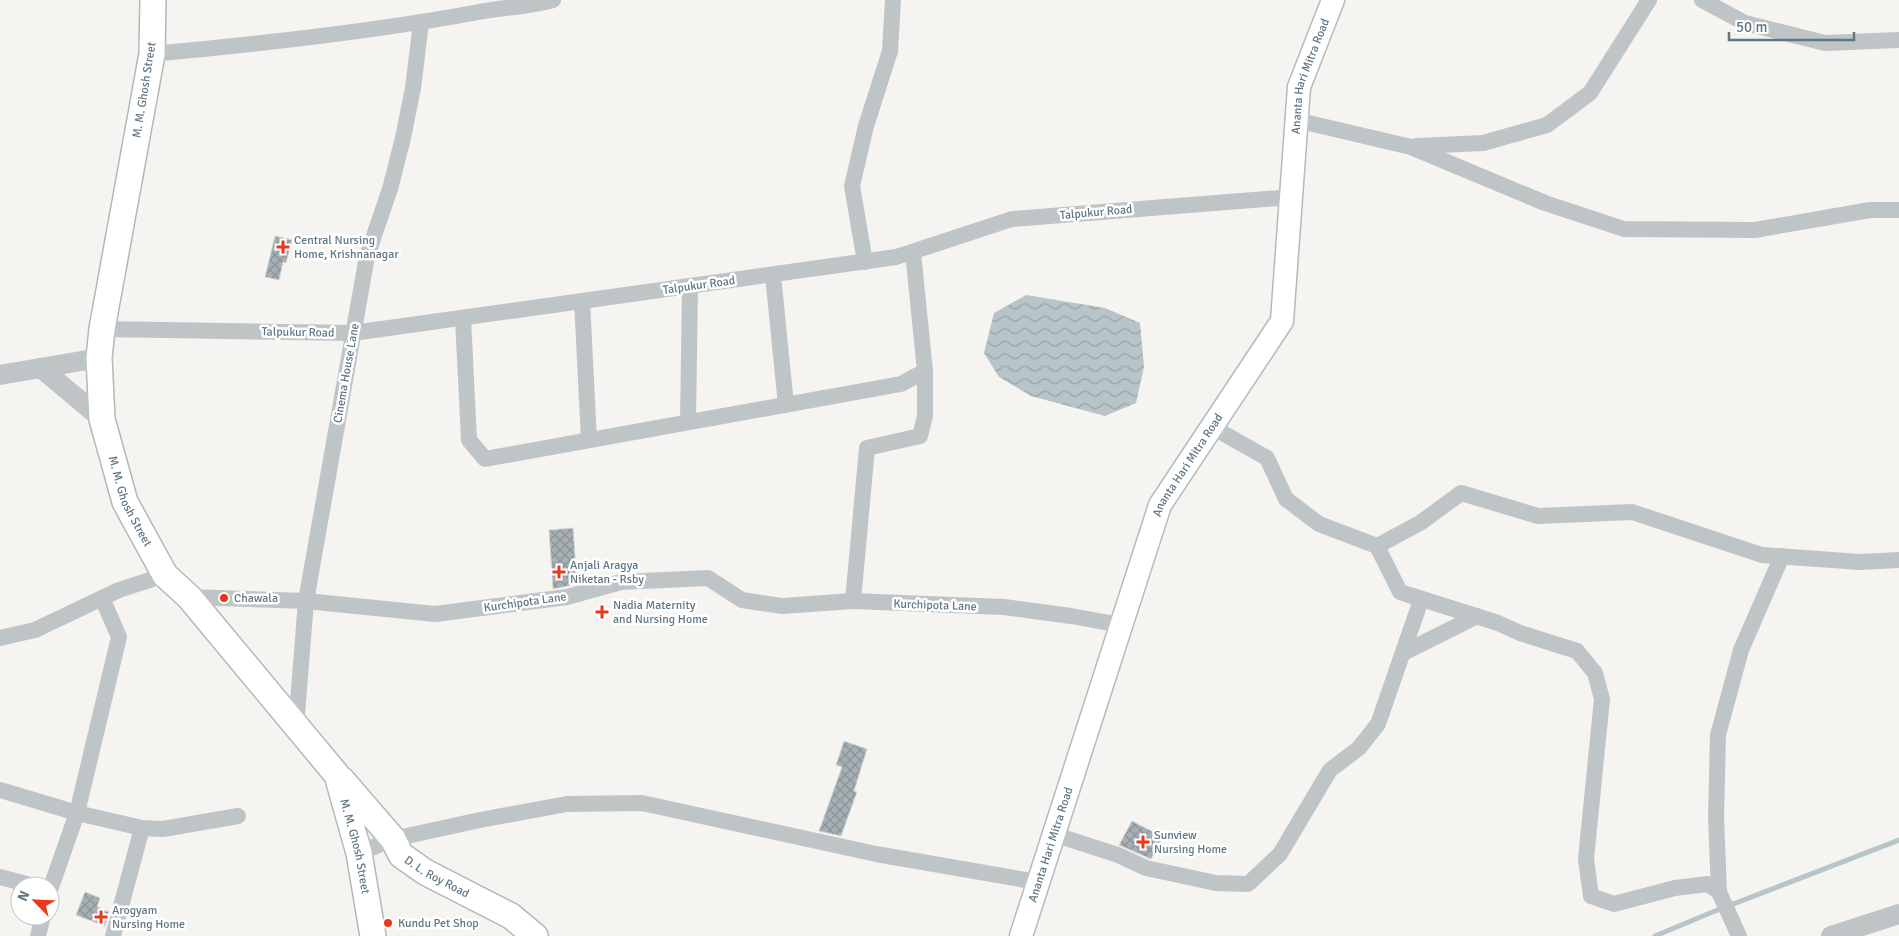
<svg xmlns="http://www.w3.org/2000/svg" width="1899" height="936" viewBox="0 0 1899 936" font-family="Signika,sans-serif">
<defs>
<pattern id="water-waves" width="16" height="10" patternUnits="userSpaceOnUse" patternTransform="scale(1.25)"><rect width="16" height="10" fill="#b7c5c8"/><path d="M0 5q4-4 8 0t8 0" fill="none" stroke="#98a5a8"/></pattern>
<pattern id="building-cross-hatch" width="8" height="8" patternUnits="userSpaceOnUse" patternTransform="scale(1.25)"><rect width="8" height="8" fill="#a6b0b4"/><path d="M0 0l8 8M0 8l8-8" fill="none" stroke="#8b9498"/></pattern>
</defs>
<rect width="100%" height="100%" fill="#f5f4f0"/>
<polygon fill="url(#water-waves)" points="1026,295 1105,308 1140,323 1144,367 1136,403 1105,416 1031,396 999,377 984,353 994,313"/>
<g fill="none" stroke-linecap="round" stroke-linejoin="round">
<polyline stroke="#b7c5c8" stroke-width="5" points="1655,936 1710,913 1899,840"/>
</g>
<g fill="url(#building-cross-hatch)" stroke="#d6d6d3">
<polygon points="275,236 292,240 286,263 283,262 279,280 265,277"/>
<polygon points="573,528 577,584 553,589 549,530"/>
<polygon points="844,741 867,749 854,791 857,792 841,836 819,831 842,767 836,765"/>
<polygon points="1132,821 1163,837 1151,859 1119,845"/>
<polygon points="85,892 100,898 97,907 109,912 105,926 76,915"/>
</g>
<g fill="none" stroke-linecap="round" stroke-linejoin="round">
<defs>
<g id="secondary">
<path id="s1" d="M1021 936 1160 505 1282 321 1299 87 1333 0"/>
</g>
<g id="primary">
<path id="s2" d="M153 0 152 54 102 329 99 358 102 419 125 502 165 575 189 597 337 775 359 853 373 936"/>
<path id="s3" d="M342 780 393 839 401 855 425 872 511 916 535 936"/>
</g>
</defs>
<use href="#secondary" stroke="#b4babe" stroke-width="25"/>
<use href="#primary" stroke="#b3b8bb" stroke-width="28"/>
<g stroke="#bfc5c7" stroke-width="16">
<polyline points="1702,0 1745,23 1825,43 1899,40"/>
<path d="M152 54C261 44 371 32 479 12 504 7 529 7 553 0"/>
<polyline points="1296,120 1411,147 1545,203 1624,229 1755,230 1870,210 1899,210"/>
<polyline points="1416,146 1483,143 1547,125 1590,93 1649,0"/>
<polyline points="865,262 852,186 866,126 890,51 893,0"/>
<polyline points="773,275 786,405"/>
<polyline points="582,301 589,440"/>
<polyline points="463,318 469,440 485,459 901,384 925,371 913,252"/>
<polyline points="102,329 353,333 896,257 1012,219 1291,197"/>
<polyline points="688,422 690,286"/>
<polyline points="1212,427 1267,458 1286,499 1319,524 1377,546 1420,523 1461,493 1538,516 1632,512 1762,555 1860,562 1899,560"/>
<polyline points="1377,546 1400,592 1498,623 1520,633 1577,651 1595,673 1602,699 1586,859 1591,896 1614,904 1675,888 1708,884 1719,892 1739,936"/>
<polyline points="189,597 306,601 435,614 567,597 621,582 708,578 742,600 782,606 853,601 1004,607 1071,616 1121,625"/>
<polyline points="853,601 867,448 920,436 925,416 925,371"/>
<polyline points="0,638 35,630 119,590 165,575"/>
<polyline points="1403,653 1477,616"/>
<polyline points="296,727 306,601 367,256 390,189 403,138 413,88 421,23"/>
<polyline points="0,790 77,813 142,828 163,829 238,816"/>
<polyline points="1053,834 1118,855 1146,868 1216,883 1248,884 1280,854 1330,770 1359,748 1378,724 1421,600"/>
<polyline points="359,853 393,839 480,820 567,804 642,803 876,854 1037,882"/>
<polyline points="0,877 34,886"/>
<polyline points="50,890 77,813 119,637 102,598"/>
<polyline points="1719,892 1716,817 1718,735 1741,650 1782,556"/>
<polyline points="38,936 43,916"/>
<polyline points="113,936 142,828"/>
</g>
<g stroke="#bfc5c7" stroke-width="20">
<polyline points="41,368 102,419"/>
<polyline points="0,375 99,358"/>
<polyline points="1831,936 1899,914"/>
</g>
<use href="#secondary" stroke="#fff" stroke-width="22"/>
<use href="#primary" stroke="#fff" stroke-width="25"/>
</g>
<g fill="#ea381c" stroke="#fff" stroke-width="2">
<path d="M280.5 239.5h5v5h5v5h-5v5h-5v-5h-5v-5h5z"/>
<path d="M556.5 564.5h5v5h5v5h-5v5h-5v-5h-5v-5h5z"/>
<circle cx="224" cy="598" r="5"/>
<path d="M599.5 604.5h5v5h5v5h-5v5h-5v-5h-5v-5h5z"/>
<path d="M1140.5 834.5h5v5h5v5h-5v5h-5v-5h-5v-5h5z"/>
<path d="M98.5 909.5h5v5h5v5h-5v5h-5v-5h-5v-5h5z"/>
<circle cx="388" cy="923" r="5"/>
</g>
<g text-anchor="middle" stroke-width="5" stroke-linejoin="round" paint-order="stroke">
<g font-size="12" fill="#627783" stroke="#fff">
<text dy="4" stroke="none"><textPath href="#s1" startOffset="921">Ananta Hari Mitra Road</textPath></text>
<text transform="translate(144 90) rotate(-81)" y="4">M. M. Ghosh Street</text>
<text transform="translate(1096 212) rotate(-5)" y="4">Talpukur Road</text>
<text transform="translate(699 285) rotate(-8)" y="4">Talpukur Road</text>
<text transform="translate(298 332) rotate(1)" y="4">Talpukur Road</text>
<text transform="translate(346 373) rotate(-80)" y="4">Cinema House Lane</text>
<text dy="4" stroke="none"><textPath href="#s1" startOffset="501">Ananta Hari Mitra Road</textPath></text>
<text dy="4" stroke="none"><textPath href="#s2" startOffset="511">M. M. Ghosh Street</textPath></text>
<text transform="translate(525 602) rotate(-8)" y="4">Kurchipota Lane</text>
<text transform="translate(935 605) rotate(2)" y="4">Kurchipota Lane</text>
<text dy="4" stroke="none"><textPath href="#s1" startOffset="96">Ananta Hari Mitra Road</textPath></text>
<text dy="4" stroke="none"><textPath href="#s2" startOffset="931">M. M. Ghosh Street</textPath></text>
<text dy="4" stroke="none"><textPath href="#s3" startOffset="138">D. L. Roy Road</textPath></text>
</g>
<g font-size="12" fill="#627783" stroke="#fff" text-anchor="start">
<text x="294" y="244">Central Nursing<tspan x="294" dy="14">Home, Krishnanagar</tspan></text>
<text x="570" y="569">Anjali Aragya<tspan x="570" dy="14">Niketan - Rsby</tspan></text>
<text x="234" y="602">Chawala</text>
<text x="613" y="609">Nadia Maternity<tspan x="613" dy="14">and Nursing Home</tspan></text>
<text x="1154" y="839">Sunview<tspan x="1154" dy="14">Nursing Home</tspan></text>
<text x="112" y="914">Arogyam<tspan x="112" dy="14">Nursing Home</tspan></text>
<text x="398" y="927">Kundu Pet Shop</text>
</g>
</g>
<g transform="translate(35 901) rotate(294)"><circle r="24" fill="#ffffff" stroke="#c0c9cd"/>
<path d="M0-4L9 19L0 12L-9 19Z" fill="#ea381c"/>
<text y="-8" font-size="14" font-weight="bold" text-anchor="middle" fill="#627783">N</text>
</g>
<path d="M1729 32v8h125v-8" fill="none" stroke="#627783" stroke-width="2.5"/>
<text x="1736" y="32" font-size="15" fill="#627783" stroke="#ffffff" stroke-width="4" paint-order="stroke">50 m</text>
</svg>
